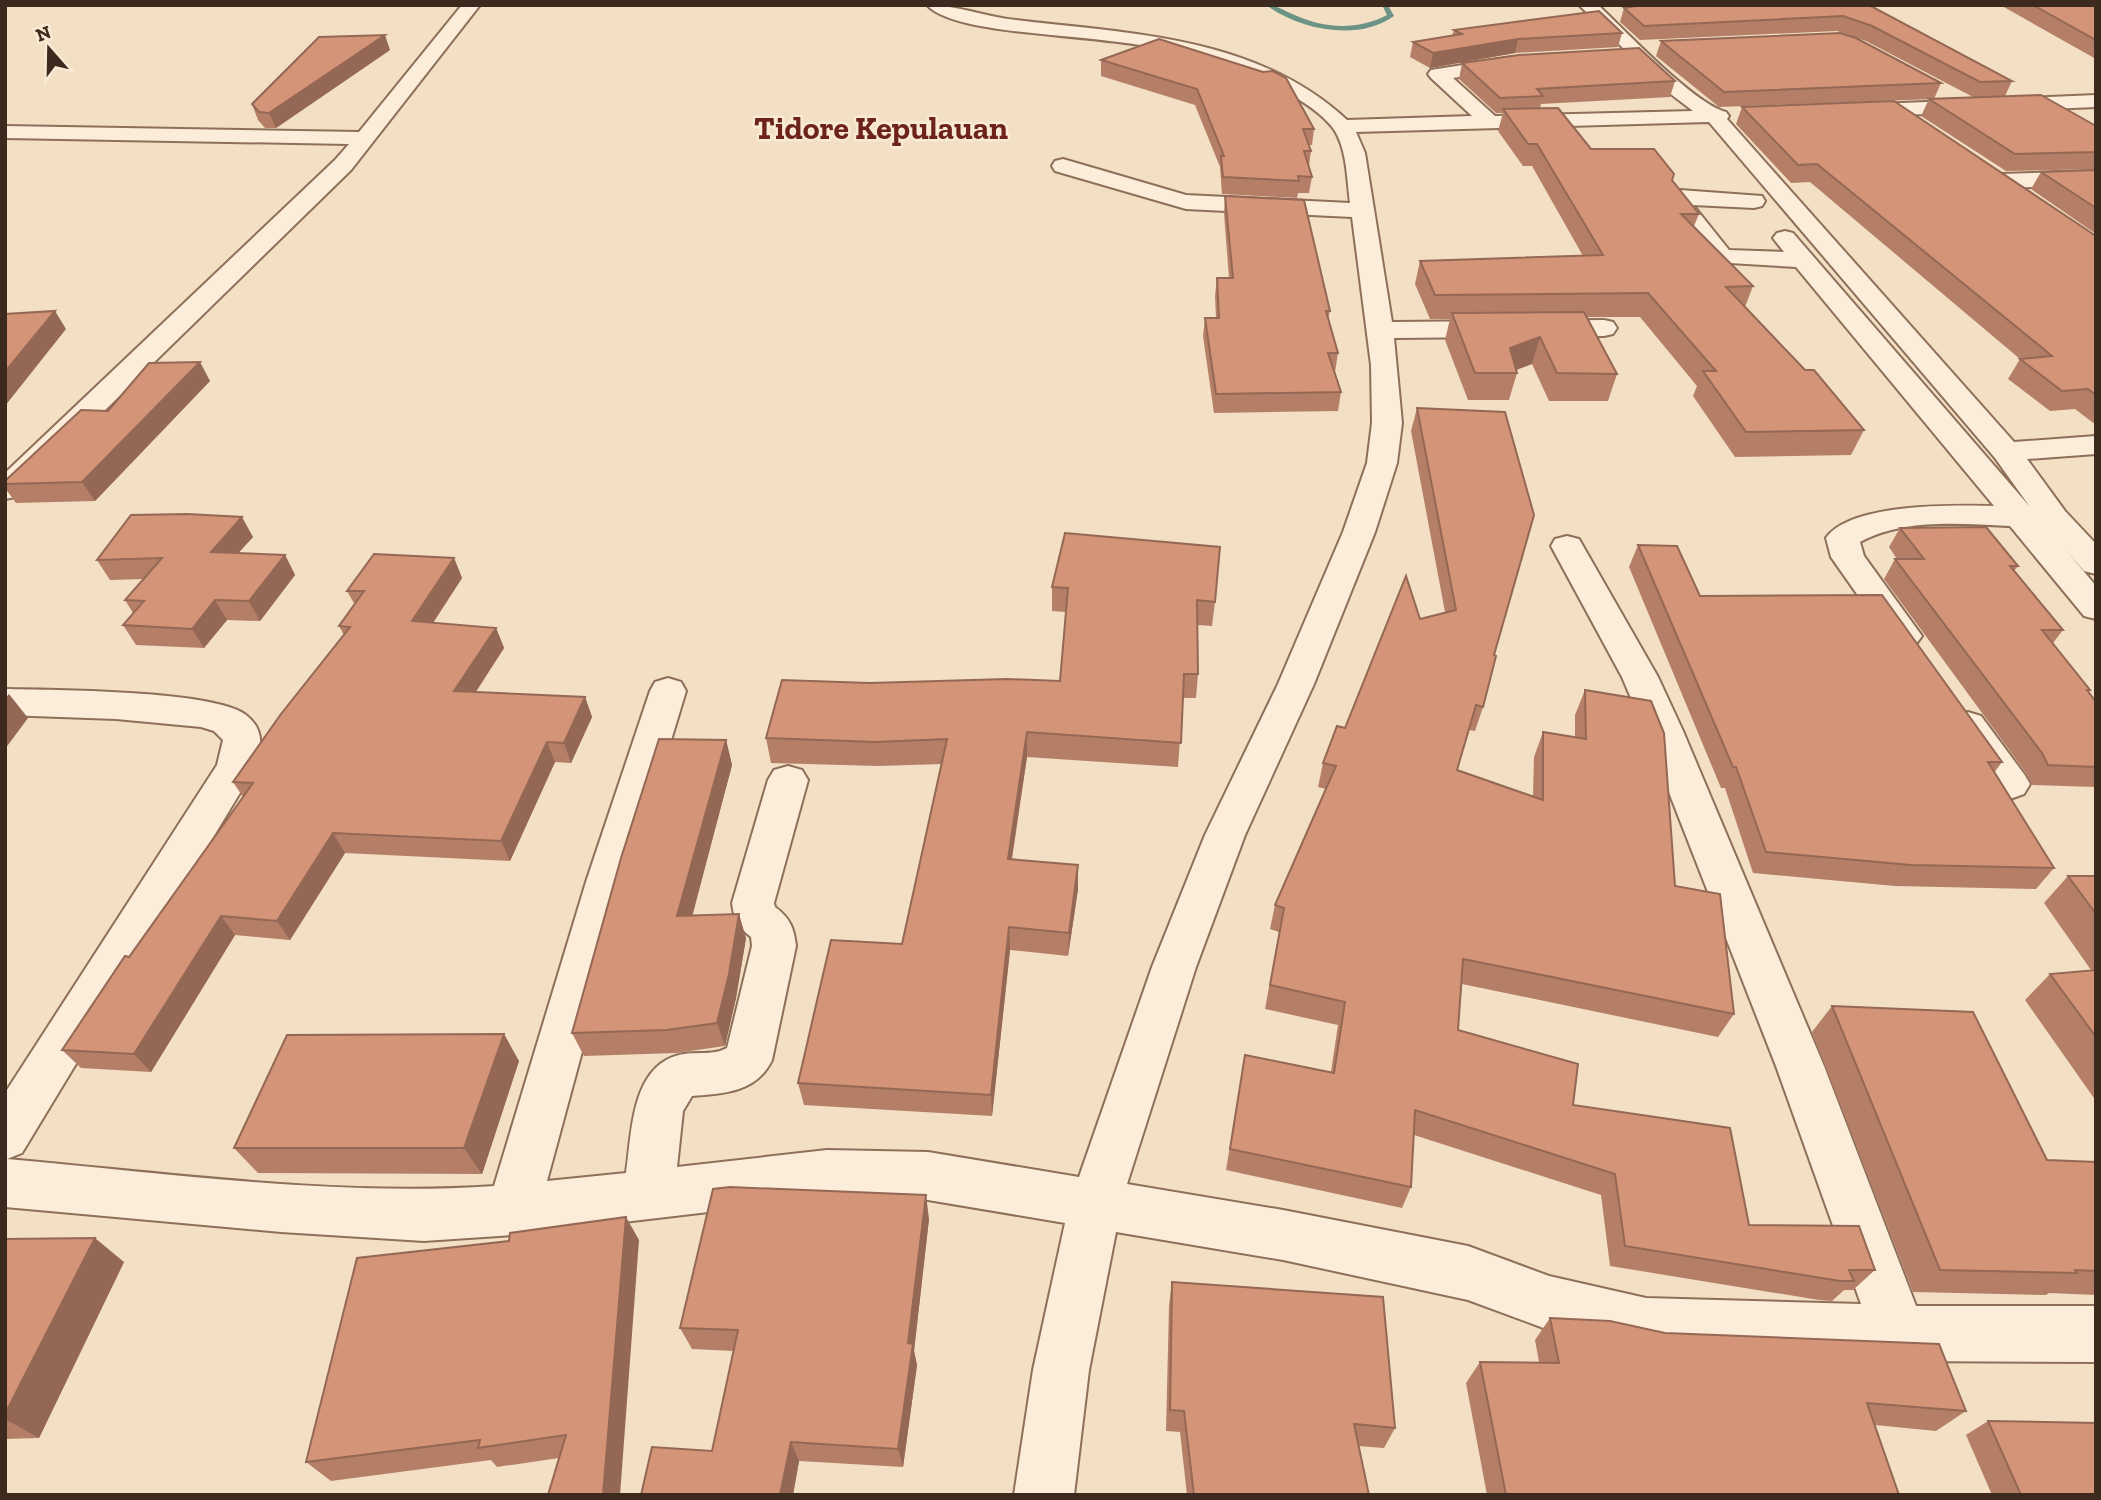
<svg xmlns="http://www.w3.org/2000/svg" width="2101" height="1500" viewBox="0 0 2101 1500" font-family="'Zilla Slab',serif">
<rect width="100%" height="100%" fill="#f2dfc4"/>
<g fill="none" stroke-linecap="round" stroke-linejoin="round">
<path fill="#6c9486" fill-rule="evenodd" d="M1266 5C1277 5 1286 12 1297 16 1327 29 1358 30 1387 15L1382 5H1388L1394 16C1358 42 1300 30 1266 5Z"/>
<defs>
<g id="minor">
<polygon points="462,5 480,5 351,170 16,497 5,499 5,473 335,160 349,144 5,138 5,126 359,132"/>
<path d="M927 5C958 5 986 17 1016 20 1133 34 1256 36 1347 120L1472 116 1431 78 1428 74 1431 70 1513 57 1523 63 1520 67 1453 78 1495 116 1693 111 1668 92 1579 5H1598C1626 31 1693 103 1726 112L1729 116 1727 119 2014 442 2096 436V454L2027 459 2065 511 2096 544V574L2084 571 2065 549 2096 586V619L2084 616 2010 526C1960 524 1905 518 1860 542L1864 556 1922 636 1916 644 1904 648 1892 644 1831 557 1826 538C1850 503 1954 505 1994 506L1796 267 1713 262 1667 201 1672 192 1680 190 1762 196 1765 201 1762 206 1754 208 1693 205 1729 250 1784 252 1773 238 1777 233 1785 231 1793 233 2030 507 1995 458 1709 122 1356 132 1365 153 1392 322 1604 320 1613 322 1617 328 1613 334 1604 336 1394 338 1402 423 1397 463 1375 532 1314 684 1245 835 1196 967 1127 1184 1283 1210 1468 1246 1549 1276 1646 1298 1861 1304 1776 1066 1645 731 1622 677 1551 546 1555 539 1567 536 1579 539 1583 546 1658 677 1683 731 1824 1066 1916 1306H2096V1362L1899 1361 1646 1352 1549 1330 1468 1300 1283 1260 1116 1232 1089 1370 1074 1495H1014L1033 1370 1065 1223 928 1200 827 1198 513 1235 424 1241 281 1232 5 1207V1093L217 765 223 740 214 731 201 727 116 719 5 715V689C51 690 214 690 246 715 268 732 261 757 249 778L22 1153 7 1159C167 1173 335 1197 494 1186L586 882 650 691 655 682 668 678 681 682 686 691 628 882 547 1181 626 1173C632 1133 631 1067 679 1055 694 1051 713 1056 727 1048L752 946 751 937C738 927 734 919 732 903L768 780 774 770 788 766 802 770 808 780 774 903 775 907C790 918 794 928 796 946L772 1060C757 1092 724 1094 692 1096L683 1111 677 1167 827 1150 928 1152 1079 1177 1152 967 1205 835 1278 684 1343 532 1367 463 1372 423 1371 365 1352 217 1186 209 1055 171 1052 166 1055 161 1063 159 1186 195 1350 203C1347 180 1347 151 1335 131 1326 117 1308 105 1295 97 1211 43 1108 42 1013 31 991 28 942 22 927 5Z"/>
<polygon points="2096,95 2096,107 1853,117 1846,115 1843,111 1846,107 1853,105"/>
<polygon points="2096,171 2096,185 2001,188 1993,186 1990,181 1993,176 2001,174"/>
<polygon points="1968,712 1981,716 2024,774 2030,784 2024,794 2010,799 1996,794 1955,734 1949,725 1955,716"/>
</g>
</defs>
<use href="#minor" stroke="#8e6f59" stroke-width="4"/>
<use href="#minor" fill="#fbedd9" fill-rule="evenodd"/>
</g>
<g fill="#b57f67">
<polygon points="1869,5 2012,81 2005,96 1973,97 1866,41 1837,31 1640,40 1620,22 1624,8"/>
<polygon points="1924,5 2096,5 2096,59 2002,6 1927,7"/>
<polygon points="1454,30 1622,33 1618,47 1515,53 1430,68 1410,57 1413,42 1452,36"/>
<polygon points="1159,39 1314,129 1312,145 1309,145 1311,151 1309,166 1312,177 1309,193 1298,193 1297,198 1222,194 1220,167 1195,105 1101,76 1101,60"/>
<polygon points="1661,41 1941,83 1934,99 1719,107 1656,56"/>
<polygon points="390,50 276,128 265,128 258,120 252,104"/>
<polygon points="1462,63 1675,81 1670,97 1541,104 1540,108 1591,149 1672,180 1699,214 1694,226 1753,286 1745,307 1864,430 1851,455 1735,457 1693,396 1697,386 1640,317 1586,317 1617,374 1608,401 1549,401 1532,364 1516,370 1517,373 1509,400 1468,400 1445,340 1450,319 1430,319 1415,284 1420,261 1583,256 1532,166 1523,166 1498,131 1503,113 1496,113 1459,79"/>
<polygon points="1929,99 2096,126 2096,169 2006,171 1921,116"/>
<polygon points="1742,107 2096,236 2096,425 2075,409 2050,411 2008,379 2020,359 1810,182 1791,183 1736,124"/>
<polygon points="2096,170 2096,234 2031,189 2041,172"/>
<polygon points="1225,196 1330,311 1328,319 1338,353 1335,372 1341,392 1338,411 1214,413 1203,336 1205,318 1216,318 1215,296 1217,278 1229,278 1224,213"/>
<polygon points="210,381 95,501 16,503 5,488 5,481"/>
<polygon points="1417,408 1494,655 1483,707 1475,731 1469,730 1457,770 1533,796 1534,757 1543,732 1575,738 1575,715 1585,690 1734,1014 1718,1037 1462,984 1458,1030 1573,1105 1749,1225 1875,1270 1853,1290 1844,1290 1832,1301 1819,1300 1610,1266 1601,1195 1414,1135 1411,1187 1402,1208 1226,1170 1245,1055 1331,1072 1338,1025 1265,1009 1279,932 1270,929 1275,905 1326,789 1318,787 1323,763 1345,728 1420,619 1445,612 1411,431"/>
<polygon points="1900,528 2018,566 2014,571 2063,630 2053,643 2090,690 2089,692 2096,702 2096,787 2032,785 2026,773 1884,579 1895,559 1897,559 1889,547"/>
<polygon points="253,537 238,553 285,555 295,575 260,621 227,620 204,648 136,645 123,625 133,613 125,600 144,579 110,580 97,560"/>
<polygon points="1638,545 1700,596 2002,762 1994,773 2054,868 2036,889 1895,886 1753,873 1725,788 1721,788 1629,567"/>
<polygon points="454,558 462,578 433,623 496,628 504,648 476,692 585,697 592,717 571,763 555,762 510,861 345,853 290,940 235,935 151,1072 81,1068 62,1050 243,797 233,782 344,635 339,626 355,605 347,591"/>
<polygon points="1052,587 1215,602 1212,626 1198,625 1198,674 1196,698 1183,698 1178,767 1027,757 1012,859 1078,889 1068,956 1010,950 992,1116 804,1105 798,1083 902,944 942,764 878,766 771,763 766,738 870,683 1060,681 1066,612 1052,611"/>
<polygon points="726,740 732,765 692,915 746,938 736,998 725,1046 676,1053 584,1056 572,1033"/>
<polygon points="2068,876 2096,876 2096,1101 2025,1000 2050,974 2091,970 2044,903"/>
<polygon points="1832,1006 2047,1160 2096,1162 2096,1295 2049,1293 2046,1295 1913,1292 1812,1032"/>
<polygon points="519,1061 482,1174 258,1173 234,1148"/>
<polygon points="929,1219 914,1351 917,1365 903,1467 799,1461 793,1495 641,1495 712,1451 734,1351 692,1349 680,1328"/>
<polygon points="5,1239 124,1262 39,1438 5,1439"/>
<polygon points="639,1240 559,1458 497,1467 491,1460 331,1481 306,1462"/>
<polygon points="1172,1282 1395,1428 1384,1448 1358,1446 1369,1495 1187,1495 1180,1432 1166,1431 1169,1305"/>
<polygon points="1550,1318 1966,1411 1936,1431 1875,1425 1899,1495 1487,1495 1466,1383 1480,1362 1539,1362 1535,1340"/>
<polygon points="1988,1421 2096,1495 1992,1495 1966,1435"/>
</g>
<g fill="#946854">
<polygon points="385,35 390,50 276,128 269,113"/>
<polygon points="1518,39 1515,53 1430,68 1433,53"/>
<polygon points="55,311 66,329 5,406 5,372"/>
<polygon points="1540,337 1532,364 1507,373 1510,348"/>
<polygon points="200,362 210,381 95,501 82,482"/>
<polygon points="242,517 253,537 222,571 211,552"/>
<polygon points="285,555 295,575 260,621 249,601"/>
<polygon points="454,558 462,578 421,641 412,621"/>
<polygon points="215,600 227,620 204,648 192,629"/>
<polygon points="496,628 504,648 463,711 454,691"/>
<polygon points="9,694 28,718 5,749 5,699"/>
<polygon points="585,697 592,717 571,763 564,743"/>
<polygon points="1027,732 1027,757 1008,882 1008,859"/>
<polygon points="726,740 732,765 686,940 677,916"/>
<polygon points="547,742 555,762 510,861 501,841"/>
<polygon points="333,833 345,853 290,940 277,921"/>
<polygon points="1078,865 1078,889 1068,956 1069,933"/>
<polygon points="739,914 746,938 736,998 725,1046 717,1023"/>
<polygon points="221,916 235,935 151,1072 134,1054"/>
<polygon points="1009,927 1010,950 992,1116 991,1095"/>
<polygon points="504,1034 519,1061 482,1174 464,1148"/>
<polygon points="926,1195 929,1219 914,1351 917,1365 903,1467 898,1449 908,1343"/>
<polygon points="626,1217 639,1240 620,1495 603,1495"/>
<polygon points="95,1238 124,1262 39,1438 5,1419 5,1414"/>
<polygon points="791,1442 799,1461 793,1495 780,1495"/>
</g>
<g fill="#d39478" stroke="#946854" stroke-width="2">
<polygon points="1642,5 1869,5 2012,81 1980,82 1872,26 1843,16 1644,26 1624,8"/>
<polygon points="2033,5 2096,5 2096,40"/>
<polygon points="1599,11 1622,33 1518,39 1433,53 1413,42 1462,34 1454,30"/>
<polygon points="1840,33 1856,38 1941,83 1724,92 1661,41"/>
<polygon points="385,35 269,113 259,112 252,104 319,37"/>
<polygon points="1159,39 1263,72 1273,71 1286,78 1314,129 1303,129 1311,151 1304,151 1312,177 1298,176 1299,181 1223,177 1221,156 1224,156 1197,89 1101,60"/>
<polygon points="1639,48 1675,81 1537,89 1543,96 1500,98 1462,63 1519,55"/>
<polygon points="2041,95 2096,126 2096,152 2015,154 1929,99"/>
<polygon points="1894,101 2096,236 2096,395 2088,389 2062,391 2020,359 2052,356 1817,164 1798,165 1742,107"/>
<polygon points="1558,108 1591,149 1654,149 1674,174 1672,180 1699,214 1681,214 1753,286 1726,287 1805,370 1814,370 1864,430 1746,432 1703,371 1716,371 1648,293 1435,295 1420,261 1603,255 1537,144 1528,144 1503,109"/>
<polygon points="2096,170 2096,208 2041,172"/>
<polygon points="1225,196 1304,200 1330,311 1326,311 1338,353 1328,353 1341,392 1216,394 1205,318 1219,318 1217,278 1233,278"/>
<polygon points="55,311 5,372 5,314"/>
<polygon points="1584,312 1617,374 1557,373 1540,337 1510,348 1517,373 1475,373 1452,313"/>
<polygon points="200,362 82,482 5,484 5,481 81,410 108,411 149,363"/>
<polygon points="1417,408 1505,412 1534,515 1494,655 1496,656 1483,707 1476,705 1457,770 1543,800 1543,732 1586,739 1585,690 1651,701 1664,733 1675,886 1720,894 1734,1014 1463,959 1458,1030 1578,1064 1573,1105 1730,1128 1749,1225 1859,1226 1875,1270 1849,1270 1854,1281 1840,1281 1625,1246 1615,1174 1415,1110 1411,1187 1230,1149 1245,1055 1334,1073 1345,1002 1270,985 1284,908 1275,905 1336,766 1323,763 1337,726 1345,728 1406,576 1420,619 1456,610"/>
<polygon points="187,514 242,517 211,552 285,555 249,601 215,600 192,629 123,625 144,601 125,600 162,558 97,560 131,515"/>
<polygon points="1986,527 2018,566 2010,566 2063,630 2042,630 2090,690 2087,690 2096,702 2096,767 2048,765 2042,753 1895,559 1924,559 1900,528"/>
<polygon points="1065,533 1220,547 1215,602 1197,600 1198,674 1184,674 1181,743 1027,732 1008,859 1078,865 1069,933 1009,927 991,1095 798,1083 831,940 902,944 947,739 875,742 766,738 782,680 870,683 1007,679 1060,681 1068,588 1052,587"/>
<polygon points="1638,545 1677,546 1700,596 1882,595 2002,762 1988,762 2054,868 1911,865 1766,852 1736,767 1733,767"/>
<polygon points="374,554 454,558 412,621 496,628 454,691 585,697 564,743 547,742 501,841 333,833 277,921 221,916 134,1054 62,1050 125,956 129,957 253,783 233,782 281,714 350,627 339,626 364,591 347,591"/>
<polygon points="659,739 726,740 677,916 739,914 729,974 717,1023 667,1030 572,1033 621,858"/>
<polygon points="2068,876 2096,876 2096,914"/>
<polygon points="2096,970 2096,1037 2050,974"/>
<polygon points="1832,1006 1973,1012 2047,1160 2096,1162 2096,1271 2075,1270 2077,1273 1940,1270"/>
<polygon points="504,1034 464,1148 234,1148 287,1035"/>
<polygon points="730,1187 926,1195 908,1343 913,1344 898,1449 791,1442 780,1495 641,1495 652,1447 712,1451 738,1330 680,1328 713,1189"/>
<polygon points="626,1217 603,1495 548,1495 566,1435 478,1448 480,1440 306,1462 357,1258 509,1241 510,1233"/>
<polygon points="95,1238 5,1414 5,1239"/>
<polygon points="1172,1282 1383,1297 1395,1428 1354,1424 1369,1495 1194,1495 1184,1411 1170,1410"/>
<polygon points="1550,1318 1610,1321 1665,1333 1939,1344 1966,1411 1867,1403 1899,1495 1506,1495 1480,1362 1559,1363"/>
<polygon points="1988,1421 2096,1423 2096,1495 2021,1495"/>
</g>
<g text-anchor="middle" stroke-width="5" stroke-linejoin="round" paint-order="stroke">
<g font-size="32" font-weight="bold" fill="#6d221a" stroke="#f8ead5">
<text x="881" y="139">Tidore Kepulauan</text>
</g>
</g>
<rect width="2101" height="1500" fill="none" stroke="#3d2a1e" stroke-width="14"/>
<g transform="translate(49 49) rotate(340)" stroke="#f8ead5" stroke-width="5" paint-order="stroke">
<path d="M0-5L12 26L0 18L-12 26Z" fill="#3d2a1e"/>
<text y="-10" font-size="19" font-weight="bold" text-anchor="middle" fill="#3d2a1e">N</text>
</g>
</svg>
